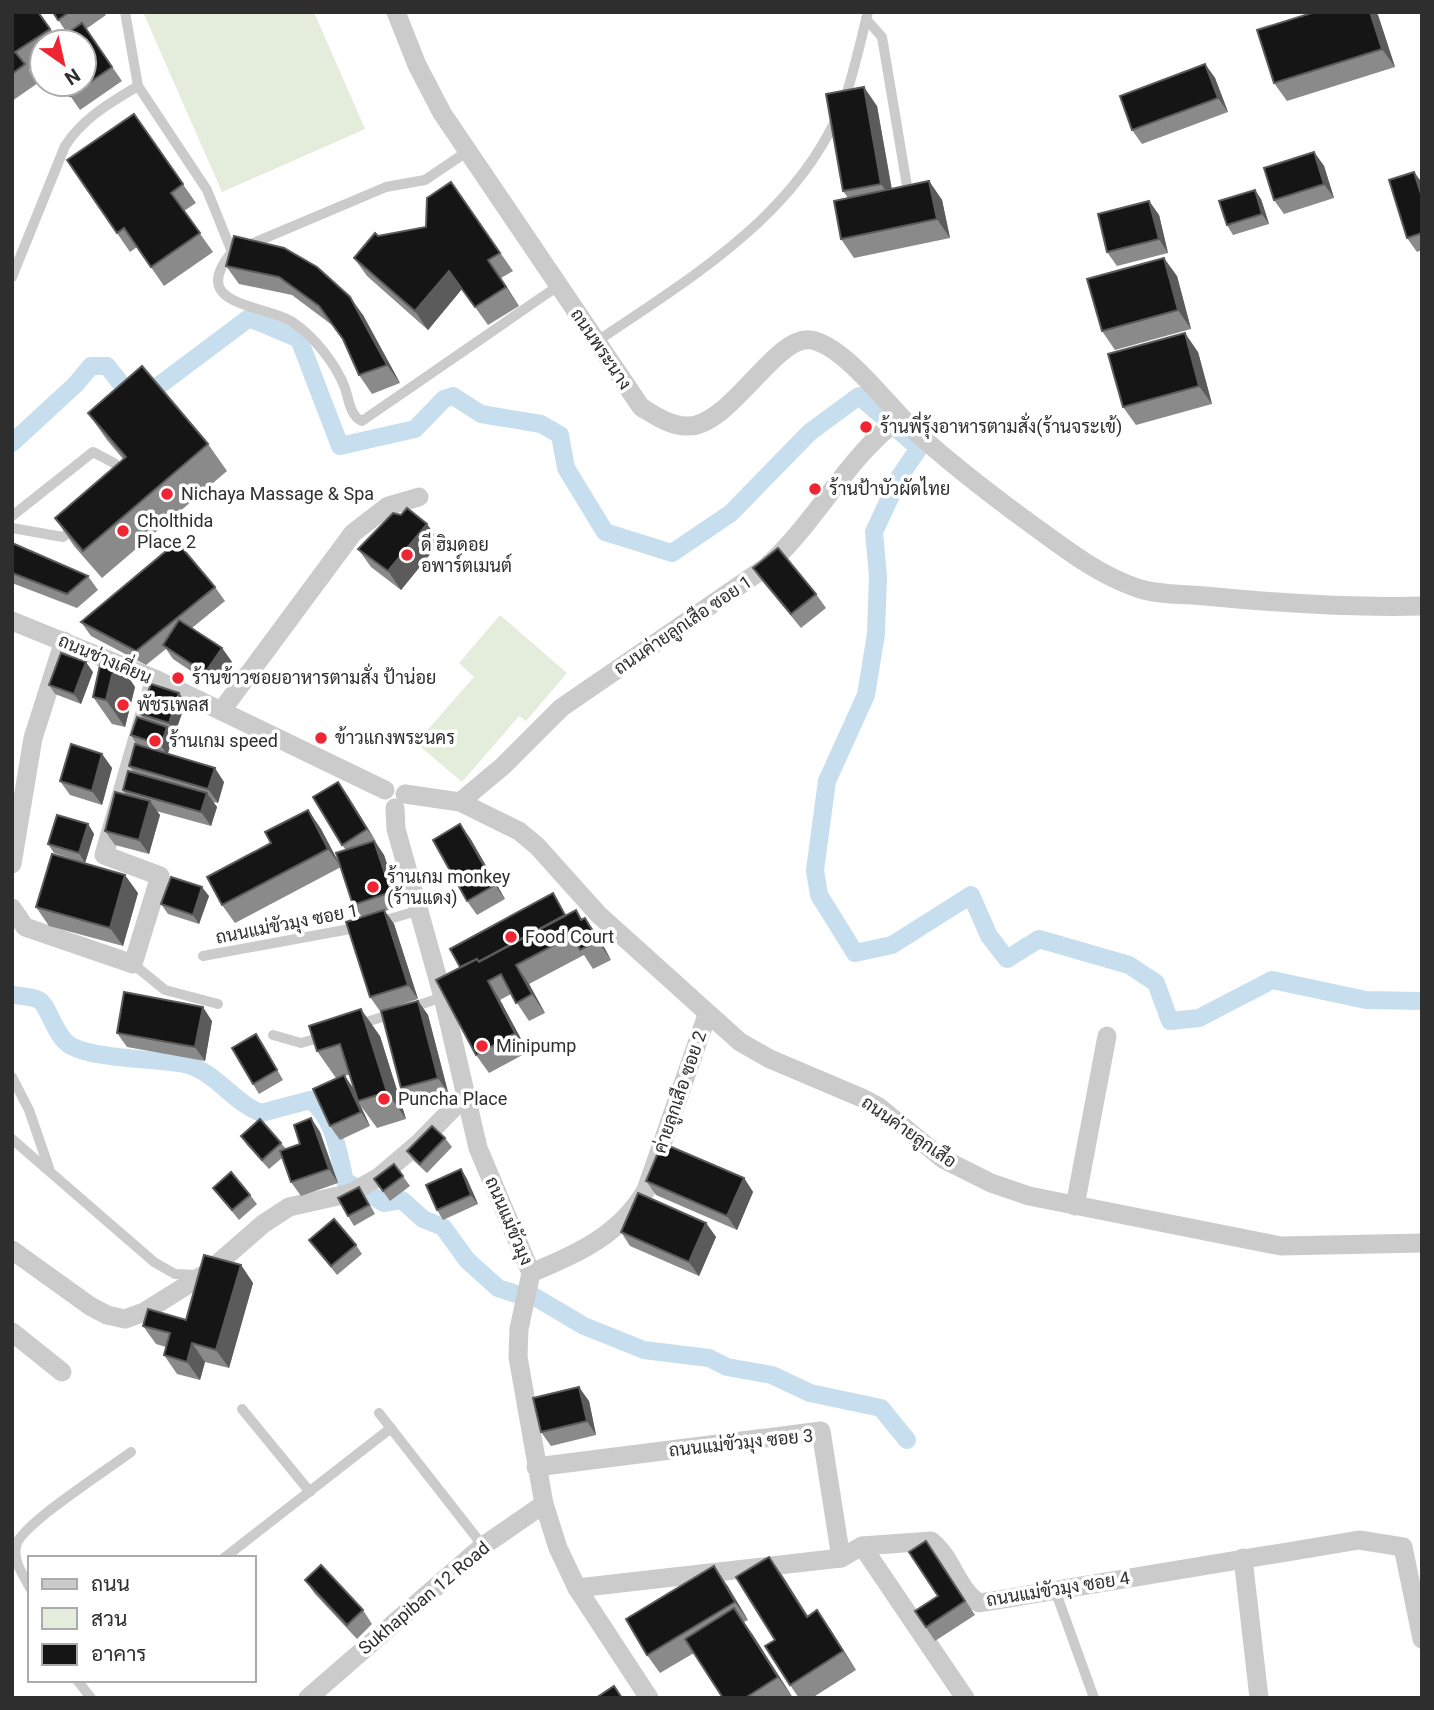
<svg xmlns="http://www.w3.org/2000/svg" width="1434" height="1710" viewBox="0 0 1434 1710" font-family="Roboto,Sarabun,sans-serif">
<rect width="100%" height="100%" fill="#fff"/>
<g fill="#e4eddb">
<polygon points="143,12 314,12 365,129 222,192"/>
<polygon points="500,615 567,673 526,721 519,716 462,782 416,743 474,677 459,663"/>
</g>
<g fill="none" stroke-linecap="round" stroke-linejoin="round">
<g stroke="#c6deee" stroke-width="18">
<polyline points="12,443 76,384 91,366 107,366 126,390 153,390 249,318 299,339 340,446 415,429 444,399 453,396 481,414 541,424 560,435 566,468 605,532 672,553 731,513 810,432 859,396 919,448 900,476 874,532 878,576 876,634 866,695 827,781 815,870 819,895 855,953 892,945 971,895 989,936 1007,959 1039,939 1129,965 1156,983 1170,1021 1199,1018 1272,980 1366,1000 1422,1001"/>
<path d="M12 995C20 996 32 996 39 1000 48 1005 54 1033 68 1044 88 1059 159 1059 184 1064 216 1071 232 1102 261 1113L310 1100C335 1118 338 1153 345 1181 358 1190 370 1192 383 1203L402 1200 423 1219 443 1227 467 1260 498 1288 522 1296"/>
<polyline points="535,1297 584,1326 644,1350 709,1358 727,1367 772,1375 810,1393 881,1408 907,1440"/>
</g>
<g stroke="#cbcbcb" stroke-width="10">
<polyline points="125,12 138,86 207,190 232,252"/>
<polyline points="866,19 882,37 907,186"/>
<path d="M468 151 425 180 386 187 232 252C187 306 262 304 291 321 314 336 336 364 345 388 349 400 350 416 362 421L558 286"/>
<path d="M12 277 65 146C83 118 110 103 138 86"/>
<path d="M596 342C693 276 804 212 846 95 855 68 861 39 868 12"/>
<polyline points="12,516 93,452 114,463 125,475"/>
<polyline points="12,528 63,537 76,526"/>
<polyline points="379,922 417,911"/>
<polyline points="203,956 361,927"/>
<polyline points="133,964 165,990 218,1004"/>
<polyline points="410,1008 443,997"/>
<polyline points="360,1024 392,1014"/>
<polyline points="273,1035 301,1043 326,1036"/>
<polyline points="12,1077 29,1110 49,1168"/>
<polyline points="12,1139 154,1262 175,1274 197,1275"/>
<polyline points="242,1409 310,1492"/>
<polyline points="379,1413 483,1546"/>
<polyline points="224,1558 391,1428"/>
<path d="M30 1588C23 1574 11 1559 17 1543 26 1522 108 1469 131 1452"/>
<polyline points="1055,1590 1094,1698"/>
<polyline points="77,1680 91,1698"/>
</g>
<g stroke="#cbcbcb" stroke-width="19">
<path d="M396 12 417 65 442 113 641 407C656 416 671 427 689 426 731 425 776 334 811 340 846 346 891 410 918 434 957 469 999 501 1042 532 1072 554 1102 576 1137 588 1157 595 1184 594 1205 596 1277 603 1350 608 1422 606"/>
<polyline points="12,621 155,679 385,790"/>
<polyline points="222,710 353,533 388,506 419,497"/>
<polyline points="405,794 460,802 519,831 537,846 599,915 740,1042 770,1059 862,1098 879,1107 943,1159 991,1183 1029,1196 1281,1246 1422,1243"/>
<path d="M460 802 503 766 561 708 766 567C816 523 846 458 900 418"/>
<polyline points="395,808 396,829 443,997 478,1148 531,1273 519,1329 518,1357 544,1504 558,1548 577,1588 649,1698"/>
<polyline points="12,864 33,738 64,641"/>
<polyline points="12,908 25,927 133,964 160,876 104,855 155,679"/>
<polyline points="1075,1206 1107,1036"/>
<polyline points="12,1250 90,1306 107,1315 125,1319 144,1312 208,1272 263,1224 289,1207 351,1193 379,1177 419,1143 466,1095"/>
<path d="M531 1273C577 1254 620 1235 646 1190L707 1015"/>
<polyline points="12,1332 62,1372"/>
<polyline points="536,1467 821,1431 841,1558"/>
<polyline points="862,1546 965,1698"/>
<polyline points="1243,1558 1259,1698"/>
<path d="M577 1588 841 1558 862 1546 931 1541C952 1557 957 1589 979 1603L1359 1540 1403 1547 1422 1639"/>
<polyline points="308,1698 483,1546 544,1504"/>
</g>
</g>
<g fill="#8a8a8a" fill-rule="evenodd">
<polygon points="12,12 39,12 58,40 67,33 53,12 104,12 106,15 86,29 122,81 80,110 62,84 84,42 42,42 42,62 29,70 38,83 12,101"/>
<polygon points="1378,15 1395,67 1287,101 1274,83"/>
<polygon points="1205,64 1215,78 1228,112 1142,144 1132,130"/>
<polygon points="877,106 892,189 929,181 942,200 950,238 854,258 841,239 848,198 843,191"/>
<polygon points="134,114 196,203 184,211 213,252 164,286 137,247 130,252 67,160"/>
<polygon points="1314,152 1324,166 1334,198 1284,214 1274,200"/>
<polygon points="1414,172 1422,183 1422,250 1417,252 1407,238"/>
<polygon points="451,182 513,271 501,278 519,306 488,325 462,289 428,330 367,276 354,258 378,236 426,227"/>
<polygon points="1261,199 1269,224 1233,235 1227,225"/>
<polygon points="1149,201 1159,215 1168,253 1117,266 1107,252"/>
<polygon points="234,236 363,315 400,383 372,394 359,375 344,341 332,325 292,295 239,284 226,266"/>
<polygon points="1177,276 1191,329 1115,350 1102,331"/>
<polygon points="1198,352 1212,404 1136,425 1123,407"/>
<polygon points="88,413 208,444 227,471 102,578 74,546 55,518 123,459 107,440"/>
<polygon points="440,542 401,590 371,567 358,549"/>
<polygon points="12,543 88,576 98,590 77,608 12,583"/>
<polygon points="753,568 816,594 826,608 801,628 763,582"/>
<polygon points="215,587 225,601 192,628 222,648 232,662 215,687 173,659 166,649 146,665 91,636 81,622"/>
<polygon points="116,659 135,687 125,727 112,724 93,697"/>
<polygon points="93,672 81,704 55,694 49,685"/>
<polygon points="186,702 175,733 169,731 173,737 168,754 224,782 218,803 213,802 217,807 211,826 156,811 160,815 149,854 115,845 105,831 126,795 123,790 134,773 129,766 137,745 131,735 144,720 140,714"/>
<polygon points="102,754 112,768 102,805 70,795 60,781"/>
<polygon points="338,782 384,855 401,906 385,911 394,924 418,999 384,1010 418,1001 428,1015 448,1092 411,1102 401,1088 381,1011 380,1011 370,997 362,917 353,905 341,867 235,923 222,905 271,843 308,810 321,829 341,867 346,850 342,845"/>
<polygon points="88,824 94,834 85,863 54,853 48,844"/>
<polygon points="470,838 505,899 477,915 467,901"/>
<polygon points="138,893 123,946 49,926 36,907"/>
<polygon points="553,893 566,916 576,910 582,919 598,936 611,960 593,969 584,955 529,984 545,1013 529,1021 511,994 500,1000 528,1052 489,1073 476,1055 460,967"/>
<polygon points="209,896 199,924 168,914 161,904"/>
<polygon points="212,1021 205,1061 127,1047 117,1033"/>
<path d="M309 1026 380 1036 406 1119 377 1128 361 1106 370 1126 340 1140 330 1126 336 1078 317 1051ZM350 1074 356 1093 345 1076Z"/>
<polygon points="262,1043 283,1080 259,1094 253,1084"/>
<polygon points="311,1118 320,1132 338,1183 301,1196 291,1182 282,1158 269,1169 247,1145 241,1136 281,1143 286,1149 300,1144"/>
<polygon points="445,1138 452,1147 427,1173 414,1161 407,1151"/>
<polygon points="394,1164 410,1186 390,1201 374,1179"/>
<polygon points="461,1169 467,1179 478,1204 443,1220 437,1210"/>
<polygon points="744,1178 753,1192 737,1230 656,1195 646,1181"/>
<polygon points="213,1188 250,1195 257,1204 239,1220"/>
<polygon points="365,1196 375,1214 354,1226 348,1216"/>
<polygon points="706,1223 716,1237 699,1276 630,1246 621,1232"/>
<polygon points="309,1240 356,1245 362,1254 337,1275"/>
<polygon points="241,1265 253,1283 229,1368 205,1362 200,1380 177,1374 164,1355 166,1347 156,1344 143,1326 186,1320"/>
<polygon points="589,1401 596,1435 551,1446 541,1432"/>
<polygon points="936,1555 975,1615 935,1641 915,1611 938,1596"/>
<polygon points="782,1575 808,1616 830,1629 856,1670 812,1698 799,1698 790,1685"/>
<polygon points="305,1580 363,1610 372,1624 357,1639 315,1594"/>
<polygon points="727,1585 748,1620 744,1622 793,1698 723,1698 694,1653 660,1673 647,1655"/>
</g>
<g fill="#5b5b5b">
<polygon points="1370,12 1376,12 1378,15 1395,67 1382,49"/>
<polygon points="1205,64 1215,78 1228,112 1218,98"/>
<polygon points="864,87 877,106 894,203 881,184"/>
<polygon points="1314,152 1324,166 1334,198 1324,184"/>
<polygon points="1414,172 1422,183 1422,197"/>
<polygon points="929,181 942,200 950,238 937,219"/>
<polygon points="1255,190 1261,199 1269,224 1262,214"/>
<polygon points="1149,201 1159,215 1168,253 1159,239"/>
<polygon points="1164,258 1177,276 1191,329 1178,310"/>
<polygon points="488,260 501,278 519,306 506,287"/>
<polygon points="449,271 462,289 428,330 415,311"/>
<polygon points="350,297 363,315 400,383 387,365"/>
<polygon points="1185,333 1198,352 1212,404 1199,386"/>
<polygon points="427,524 440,542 401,590 388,571"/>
<polygon points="222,648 232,662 215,687 205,673"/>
<polygon points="116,659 135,687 125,727 106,700"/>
<polygon points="86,662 93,672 81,704 74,694"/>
<polygon points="179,693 186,702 175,733 169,723"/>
<polygon points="167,727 173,737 167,755 161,745"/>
<polygon points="102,754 112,768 102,805 92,791"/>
<polygon points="215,768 224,782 218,803 208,789"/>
<polygon points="338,782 348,796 377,843 367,829"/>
<polygon points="207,793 217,807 211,826 201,812"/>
<polygon points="150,801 160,815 149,854 139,840"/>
<polygon points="308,810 321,829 341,867 328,849"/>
<polygon points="88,824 94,834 85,863 79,853"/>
<polygon points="460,824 470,838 505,899 495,885"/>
<polygon points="374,841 384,855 401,906 391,892"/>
<polygon points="125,875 138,893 123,946 110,928"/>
<polygon points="202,887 209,896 199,924 193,915"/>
<polygon points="384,910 394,924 418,999 408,985"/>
<polygon points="585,918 598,936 611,960 598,941"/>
<polygon points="516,965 529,984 545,1013 532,994"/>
<polygon points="488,981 500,1000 528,1052 515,1033"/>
<polygon points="418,1001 428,1015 448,1092 438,1078"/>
<polygon points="203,1007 212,1021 205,1061 195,1047"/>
<polygon points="361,1009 380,1036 406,1119 387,1092"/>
<polygon points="344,1075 354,1089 359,1101 358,1101 370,1126 361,1112"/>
<polygon points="311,1118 320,1132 338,1183 329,1169"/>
<polygon points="461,1169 467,1179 478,1204 471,1195"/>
<polygon points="744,1178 753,1192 737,1230 727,1216"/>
<polygon points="706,1223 716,1237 699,1276 689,1262"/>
<polygon points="241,1265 253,1283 229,1368 216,1350"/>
<polygon points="192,1343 205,1362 200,1380 187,1362"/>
<polygon points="579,1387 589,1401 596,1435 587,1421"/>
<polygon points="769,1557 782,1575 820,1636 807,1617"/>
<polygon points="714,1566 727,1585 748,1620 735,1602"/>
<polygon points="734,1608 753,1635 793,1698 778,1677"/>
<polygon points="817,1610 830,1629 856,1670 843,1651"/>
</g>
<g fill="#151515" stroke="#5b5b5b" stroke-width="2">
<polygon points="12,12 38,12 50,29 15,52 25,64 12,74"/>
<polygon points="53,12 69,12 58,20"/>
<polygon points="1315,12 1370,12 1382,49 1274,83 1257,30"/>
<polygon points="82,23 112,67 70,96 62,84 84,84 84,42 55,42"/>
<polygon points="1205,64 1218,98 1132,130 1120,96"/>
<polygon points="864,87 881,184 843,191 826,94"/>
<polygon points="134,114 183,184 171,193 200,233 151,267 124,228 117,233 67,160"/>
<polygon points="1314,152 1324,184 1274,200 1264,168"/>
<polygon points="1414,172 1422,197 1422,233 1407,238 1389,180"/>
<polygon points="929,181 937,219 841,239 834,201"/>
<polygon points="451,182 500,253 488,260 506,287 475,307 449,271 415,311 354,258 375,233 378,236 426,227 427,198"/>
<polygon points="1255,190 1262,214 1227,225 1219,201"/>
<polygon points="1149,201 1159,239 1107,252 1098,214"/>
<polygon points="234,236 284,248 317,267 350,297 387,365 359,375 343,339 319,306 279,277 226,266"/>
<polygon points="1164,258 1178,310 1102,331 1087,279"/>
<polygon points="1185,333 1199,386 1123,407 1108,354"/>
<polygon points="142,366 208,444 83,551 55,518 126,457 88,413"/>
<polygon points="407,508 427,524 388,571 358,549 393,513 401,515"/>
<polygon points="177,542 215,587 136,651 81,622"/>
<polygon points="12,543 88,576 67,594 12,573"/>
<polygon points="778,548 816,594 791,614 753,568"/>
<polygon points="179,620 222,648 205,673 163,645"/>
<polygon points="61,653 86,662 74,694 49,685"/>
<polygon points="102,656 116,659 106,700 93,697"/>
<polygon points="151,684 179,693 169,723 140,714"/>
<polygon points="137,717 167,727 161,745 131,735"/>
<polygon points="71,744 102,754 92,791 60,781"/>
<polygon points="135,744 215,768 208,789 129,766"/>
<polygon points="128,771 207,793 201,812 123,790"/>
<polygon points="338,782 367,829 342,845 313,797"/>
<polygon points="115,792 150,801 139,840 105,831"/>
<polygon points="308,810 328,849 222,905 207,877 271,843 265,832"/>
<polygon points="57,815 88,824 79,853 48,844"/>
<polygon points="460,824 495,885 467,901 433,840"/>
<polygon points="374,841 391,892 353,905 336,853"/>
<polygon points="52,854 125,875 110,928 36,907"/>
<polygon points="171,877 202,887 193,915 161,904"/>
<polygon points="553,893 565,915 478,962 477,959 460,967 450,949"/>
<polygon points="384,910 408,985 370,997 346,922"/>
<polygon points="576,910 581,920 585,918 598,941 580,950 573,935 516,965 532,994 516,1003 501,974 488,981 515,1033 476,1055 436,980 477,959 479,962"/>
<polygon points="124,992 203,1007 195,1047 117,1033"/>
<polygon points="418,1001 438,1078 401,1088 381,1011"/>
<polygon points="361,1009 387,1092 358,1101 340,1044 317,1051 309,1026"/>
<polygon points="256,1034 277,1070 253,1084 232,1048"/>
<polygon points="344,1075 361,1112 330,1126 313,1089"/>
<polygon points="311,1118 329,1169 291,1182 280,1151 300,1144 294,1125"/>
<polygon points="260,1119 281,1143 262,1160 241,1136"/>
<polygon points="432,1126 445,1138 420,1164 407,1151"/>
<polygon points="662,1143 744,1178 727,1216 646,1181"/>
<polygon points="394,1164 403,1176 383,1191 374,1179"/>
<polygon points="461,1169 471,1195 437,1210 426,1185"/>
<polygon points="231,1172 250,1195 232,1210 213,1188"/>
<polygon points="359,1187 369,1205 348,1216 338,1198"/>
<polygon points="638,1193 706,1223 689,1262 621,1232"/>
<polygon points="334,1219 356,1245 331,1266 309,1240"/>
<polygon points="204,1255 241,1265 216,1350 192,1343 187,1362 164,1355 170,1333 143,1326 148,1309 186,1320"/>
<polygon points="579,1387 587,1421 541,1432 533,1398"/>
<polygon points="926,1541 965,1601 926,1627 915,1611 938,1596 909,1552"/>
<polygon points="769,1557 807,1617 817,1610 843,1651 790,1685 765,1646 775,1640 736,1577"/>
<polygon points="321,1565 363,1610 347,1625 305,1580"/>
<polygon points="714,1566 735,1602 647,1655 626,1619"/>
<polygon points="734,1608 778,1677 745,1698 723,1698 685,1639"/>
<polygon points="614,1686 622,1698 596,1698"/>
</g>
<g fill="#f02533" stroke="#fff" stroke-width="2.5">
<circle cx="866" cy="427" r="7"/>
<circle cx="815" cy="489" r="7"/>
<circle cx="167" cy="494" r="7"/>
<circle cx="123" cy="531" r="7"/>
<circle cx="407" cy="555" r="7"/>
<circle cx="178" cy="678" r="7"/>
<circle cx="123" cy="705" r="7"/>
<circle cx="321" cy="738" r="7"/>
<circle cx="155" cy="741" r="7"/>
<circle cx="373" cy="887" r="7"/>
<circle cx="511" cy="937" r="7"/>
<circle cx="482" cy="1046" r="7"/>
<circle cx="384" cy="1099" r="7"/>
</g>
<g text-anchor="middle" stroke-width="7" stroke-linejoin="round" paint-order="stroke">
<g font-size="18" fill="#2e2e2e" stroke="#fff">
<text transform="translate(601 349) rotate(56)" y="6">ถนนพระนาง</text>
<text transform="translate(683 625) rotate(-34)" y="6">ถนนค่ายลูกเสือ ซอย 1</text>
<text transform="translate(105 659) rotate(23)" y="6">ถนนช่างเคี่ยน</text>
<text transform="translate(287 924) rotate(-11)" y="6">ถนนแม่ขัวมุง ซอย 1</text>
<text transform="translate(680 1092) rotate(-71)" y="6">ค่ายลูกเสือ ซอย 2</text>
<text transform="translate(909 1132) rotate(35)" y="6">ถนนค่ายลูกเสือ</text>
<text transform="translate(509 1221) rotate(67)" y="6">ถนนแม่ขัวมุง</text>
<text transform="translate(741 1443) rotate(-6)" y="6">ถนนแม่ขัวมุง ซอย 3</text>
<text transform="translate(1058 1589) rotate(-9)" y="6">ถนนแม่ขัวมุง ซอย 4</text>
<text transform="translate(424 1598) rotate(-40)" y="6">Sukhapiban 12 Road</text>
</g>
<g font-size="18" fill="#2e2e2e" stroke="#fff" text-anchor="start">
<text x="880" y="433">ร้านพี่รุ้งอาหารตามสั่ง(ร้านจระเข้)</text>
<text x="829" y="495">ร้านป้าบัวผัดไทย</text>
<text x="181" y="500">Nichaya Massage &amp; Spa</text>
<text x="137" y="527">Cholthida<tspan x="137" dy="21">Place 2</tspan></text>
<text x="421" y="551">ดี ฮิมดอย<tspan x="421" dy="21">อพาร์ตเมนต์</tspan></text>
<text x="192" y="684">ร้านข้าวซอยอาหารตามสั่ง ป้าน่อย</text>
<text x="137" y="711">พัชรเพลส</text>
<text x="335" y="744">ข้าวแกงพระนคร</text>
<text x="169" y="747">ร้านเกม speed</text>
<text x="387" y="883">ร้านเกม monkey<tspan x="387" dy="21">(ร้านแดง)</tspan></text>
<text x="525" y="943">Food Court</text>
<text x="496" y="1052">Minipump</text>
<text x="398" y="1105">Puncha Place</text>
</g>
</g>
<rect width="1434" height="1710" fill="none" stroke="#2e2e2e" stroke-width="28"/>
<rect x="28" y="1556" width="228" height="126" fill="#ffffff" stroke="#ababab" stroke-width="2"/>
<rect x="42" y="1579" width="35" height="10" fill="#cbcbcb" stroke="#ababab" stroke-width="2"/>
<text x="91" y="1591" font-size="21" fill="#2e2e2e">ถนน</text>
<rect x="42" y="1608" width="35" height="21" fill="#e4eddb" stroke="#ababab" stroke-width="2"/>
<text x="91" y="1626" font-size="21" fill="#2e2e2e">สวน</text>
<rect x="42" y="1644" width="35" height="21" fill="#151515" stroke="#ababab" stroke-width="2"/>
<text x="91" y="1661" font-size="21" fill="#2e2e2e">อาคาร</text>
<g transform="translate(63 63) rotate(146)"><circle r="33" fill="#ffffff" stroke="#ababab" stroke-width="2"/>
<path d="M0-5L12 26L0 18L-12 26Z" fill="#f02533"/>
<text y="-10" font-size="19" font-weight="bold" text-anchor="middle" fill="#2e2e2e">N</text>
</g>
</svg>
